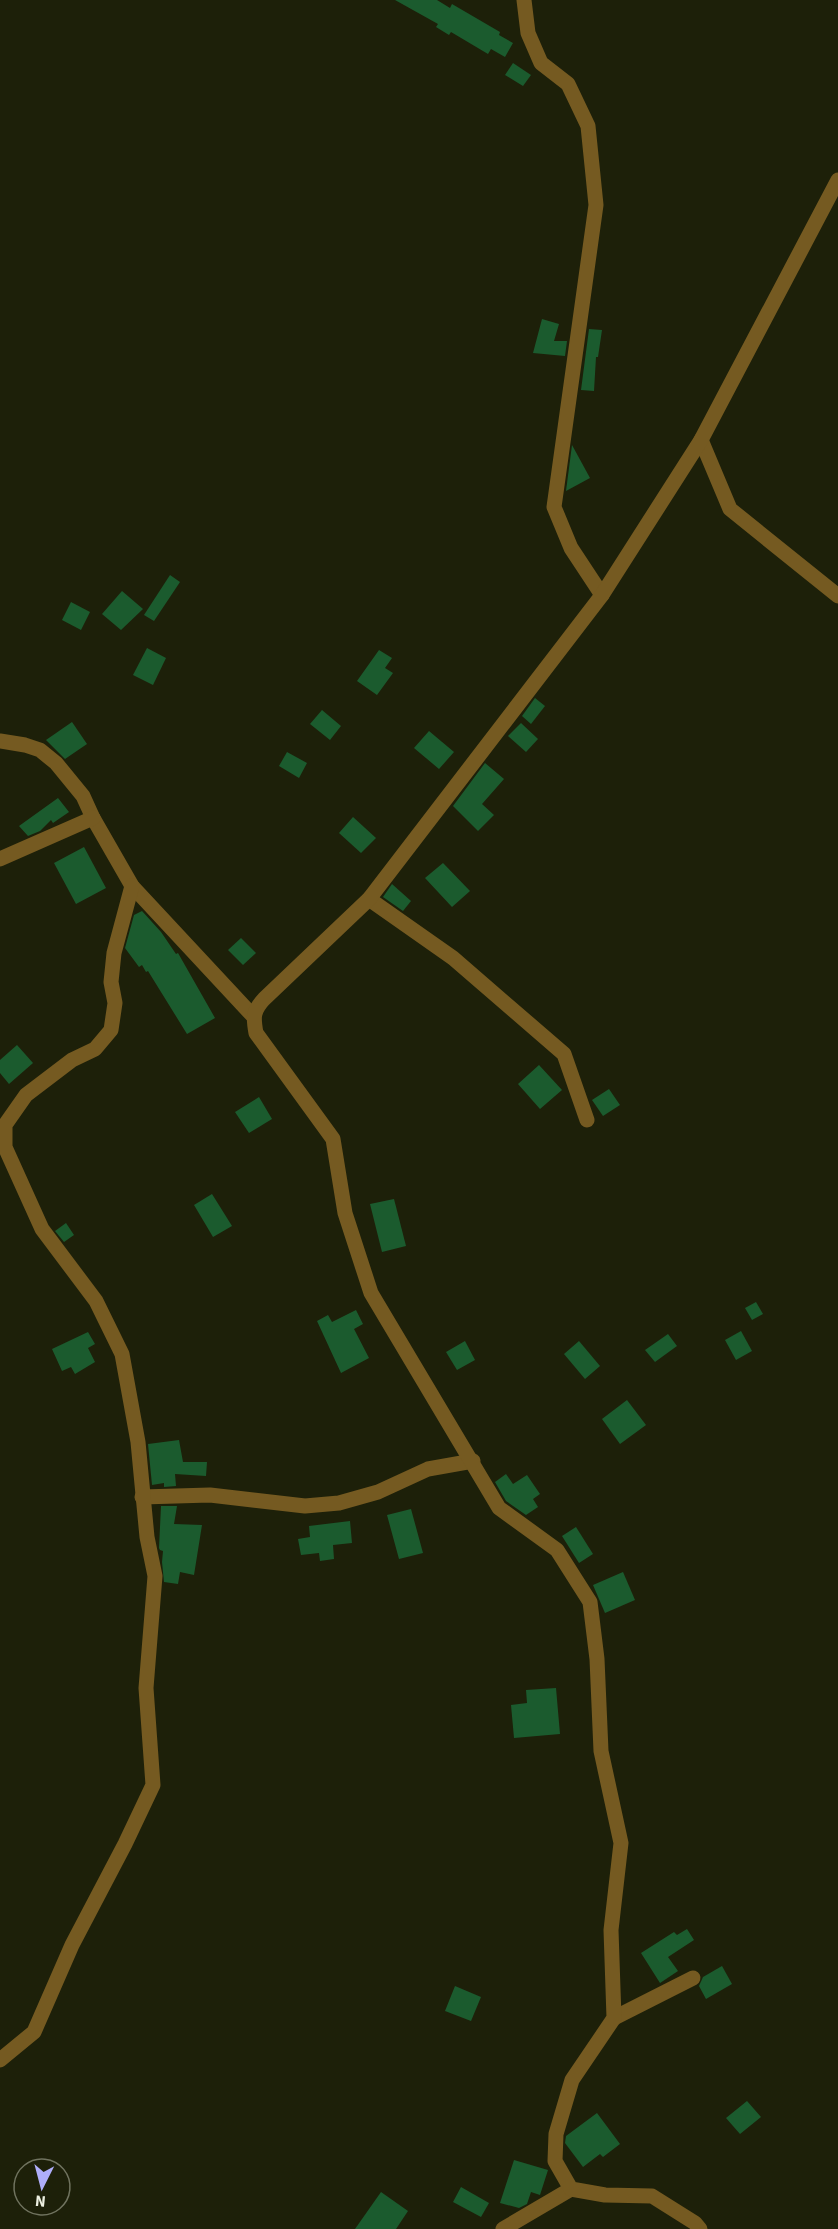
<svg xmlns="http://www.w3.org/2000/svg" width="838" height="2229" viewBox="0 0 838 2229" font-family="'Source Sans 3',sans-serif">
<rect width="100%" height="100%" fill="#1d2009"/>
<g fill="#1b5b2e">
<polygon points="395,0 437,0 450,8 452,4 500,32 499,35 513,43 505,57 491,49 488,54 451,32 449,35 436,27 438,24"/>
<polygon points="513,63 531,75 523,86 505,75"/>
<polygon points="542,319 559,324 554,341 567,341 565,356 533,353"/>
<polygon points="589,329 602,330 598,357 596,357 594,391 581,390"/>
<polygon points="572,445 590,478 566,491"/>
<polygon points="170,575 180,582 154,621 144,615"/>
<polygon points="122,591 143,609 121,630 102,614"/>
<polygon points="71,602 90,612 81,630 62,620"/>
<polygon points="147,648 166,658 153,685 133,675"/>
<polygon points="379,650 392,658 385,668 393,673 377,695 357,681"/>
<polygon points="535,698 545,706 531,724 522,716"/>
<polygon points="322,710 341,726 330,740 310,724"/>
<polygon points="72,722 87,744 65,759 46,740"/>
<polygon points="521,723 538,739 526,752 508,736"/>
<polygon points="429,731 454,752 439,769 414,748"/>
<polygon points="287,752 307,763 299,778 279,766"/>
<polygon points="485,763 504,779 482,804 494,815 478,831 453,806"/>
<polygon points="58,798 69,812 53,823 51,820 40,831 28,836 19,826"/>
<polygon points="353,817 376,838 361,853 339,833"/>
<polygon points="84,847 106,888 76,904 54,863"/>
<polygon points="443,863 470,891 452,907 425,878"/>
<polygon points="392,884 411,901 403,911 383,897"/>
<polygon points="142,911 161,932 176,954 178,953 215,1018 187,1034 148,971 146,972 142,965 139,967 125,948 134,915"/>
<polygon points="241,938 256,953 243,965 228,950"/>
<polygon points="17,1045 33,1063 9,1084 0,1073 0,1060"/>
<polygon points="539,1065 562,1090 540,1109 518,1084"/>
<polygon points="609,1089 620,1105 603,1116 592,1100"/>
<polygon points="259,1097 272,1119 249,1133 235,1112"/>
<polygon points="212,1194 232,1226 213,1237 194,1205"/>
<polygon points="394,1199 406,1246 382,1252 370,1204"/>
<polygon points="66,1223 74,1235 64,1242 55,1231"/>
<polygon points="756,1302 763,1314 752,1320 745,1308"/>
<polygon points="356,1310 363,1324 354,1329 369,1358 341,1373 317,1321 328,1315 332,1322"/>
<polygon points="741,1331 752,1351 736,1360 725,1340"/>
<polygon points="88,1332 95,1344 88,1348 95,1362 75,1374 71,1367 62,1371 52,1349"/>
<polygon points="668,1334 677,1346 655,1362 645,1350"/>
<polygon points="465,1341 475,1360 457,1370 446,1352"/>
<polygon points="579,1341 600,1366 585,1379 564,1354"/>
<polygon points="627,1400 646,1425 620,1444 602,1419"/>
<polygon points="179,1440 183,1462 207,1462 206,1476 175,1474 176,1486 164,1487 164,1483 152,1485 148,1444"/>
<polygon points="506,1474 513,1484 527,1475 540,1494 533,1499 538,1507 526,1515 506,1501 495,1482"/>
<polygon points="161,1506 177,1506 174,1524 202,1525 194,1575 180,1572 178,1584 164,1582 162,1562 163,1551 160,1550 159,1548"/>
<polygon points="411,1509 423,1553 399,1559 387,1515"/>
<polygon points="350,1521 352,1543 333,1545 334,1559 320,1561 319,1553 301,1555 298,1539 310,1537 309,1526"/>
<polygon points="576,1527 593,1554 579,1563 562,1536"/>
<polygon points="623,1572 635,1600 605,1613 593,1585"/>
<polygon points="556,1688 560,1734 514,1738 511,1705 527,1703 526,1690"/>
<polygon points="687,1929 694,1940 668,1957 678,1971 660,1983 641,1953 674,1932 677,1935"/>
<polygon points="722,1966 732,1984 706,1999 699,1986 703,1977"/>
<polygon points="455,1986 481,1997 471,2021 445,2011"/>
<polygon points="747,2101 761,2117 740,2134 726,2118"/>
<polygon points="597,2113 620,2144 603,2157 600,2154 583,2167 565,2143 566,2136"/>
<polygon points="514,2160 548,2170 540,2195 531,2192 527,2204 519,2208 500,2203"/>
<polygon points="461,2187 489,2203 481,2217 453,2202"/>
<polygon points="381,2192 408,2211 396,2229 355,2229"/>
</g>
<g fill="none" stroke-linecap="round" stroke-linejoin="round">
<g stroke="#755a21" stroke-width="15">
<polyline points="524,0 528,33 541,63 568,84 588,126 596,205 554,507 571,548 602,595"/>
<polyline points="701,440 730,509 838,596"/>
<polyline points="0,741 25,745 40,750 56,763 83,796 93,818 132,886 253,1016"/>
<polyline points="0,859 93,818"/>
<polyline points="369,899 453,958 564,1054 587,1120"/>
<polyline points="142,1497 210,1495 305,1506 339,1503 378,1492 428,1469 473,1461"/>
<polyline points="614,2018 693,1978"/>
<polyline points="0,2060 34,2032 72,1945 125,1844 153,1785 146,1688 155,1576 147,1537 138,1442 122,1354 96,1301 42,1229 5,1147 5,1125 26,1095 72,1060 95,1049 111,1030 115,1003 111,982 114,953 132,886"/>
<polyline points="503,2229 571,2189"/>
<path d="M700 2229 695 2223 652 2196 605 2195 571 2189 555 2161 556 2134 572 2080 614 2018 611 1930 621 1843 601 1751 597 1659 590 1602 557 1550 499 1508 371 1293 345 1213 333 1139 256 1033C253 1017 253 1011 264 999L369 899 602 595 701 440 838 180"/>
</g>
</g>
<g transform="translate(42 2187) rotate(186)"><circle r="28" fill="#1d2009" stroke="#70735f" stroke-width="1.5"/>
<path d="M0-4.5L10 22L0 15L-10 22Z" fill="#afaefa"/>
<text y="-9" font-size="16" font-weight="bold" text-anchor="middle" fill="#ecefe0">N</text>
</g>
</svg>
